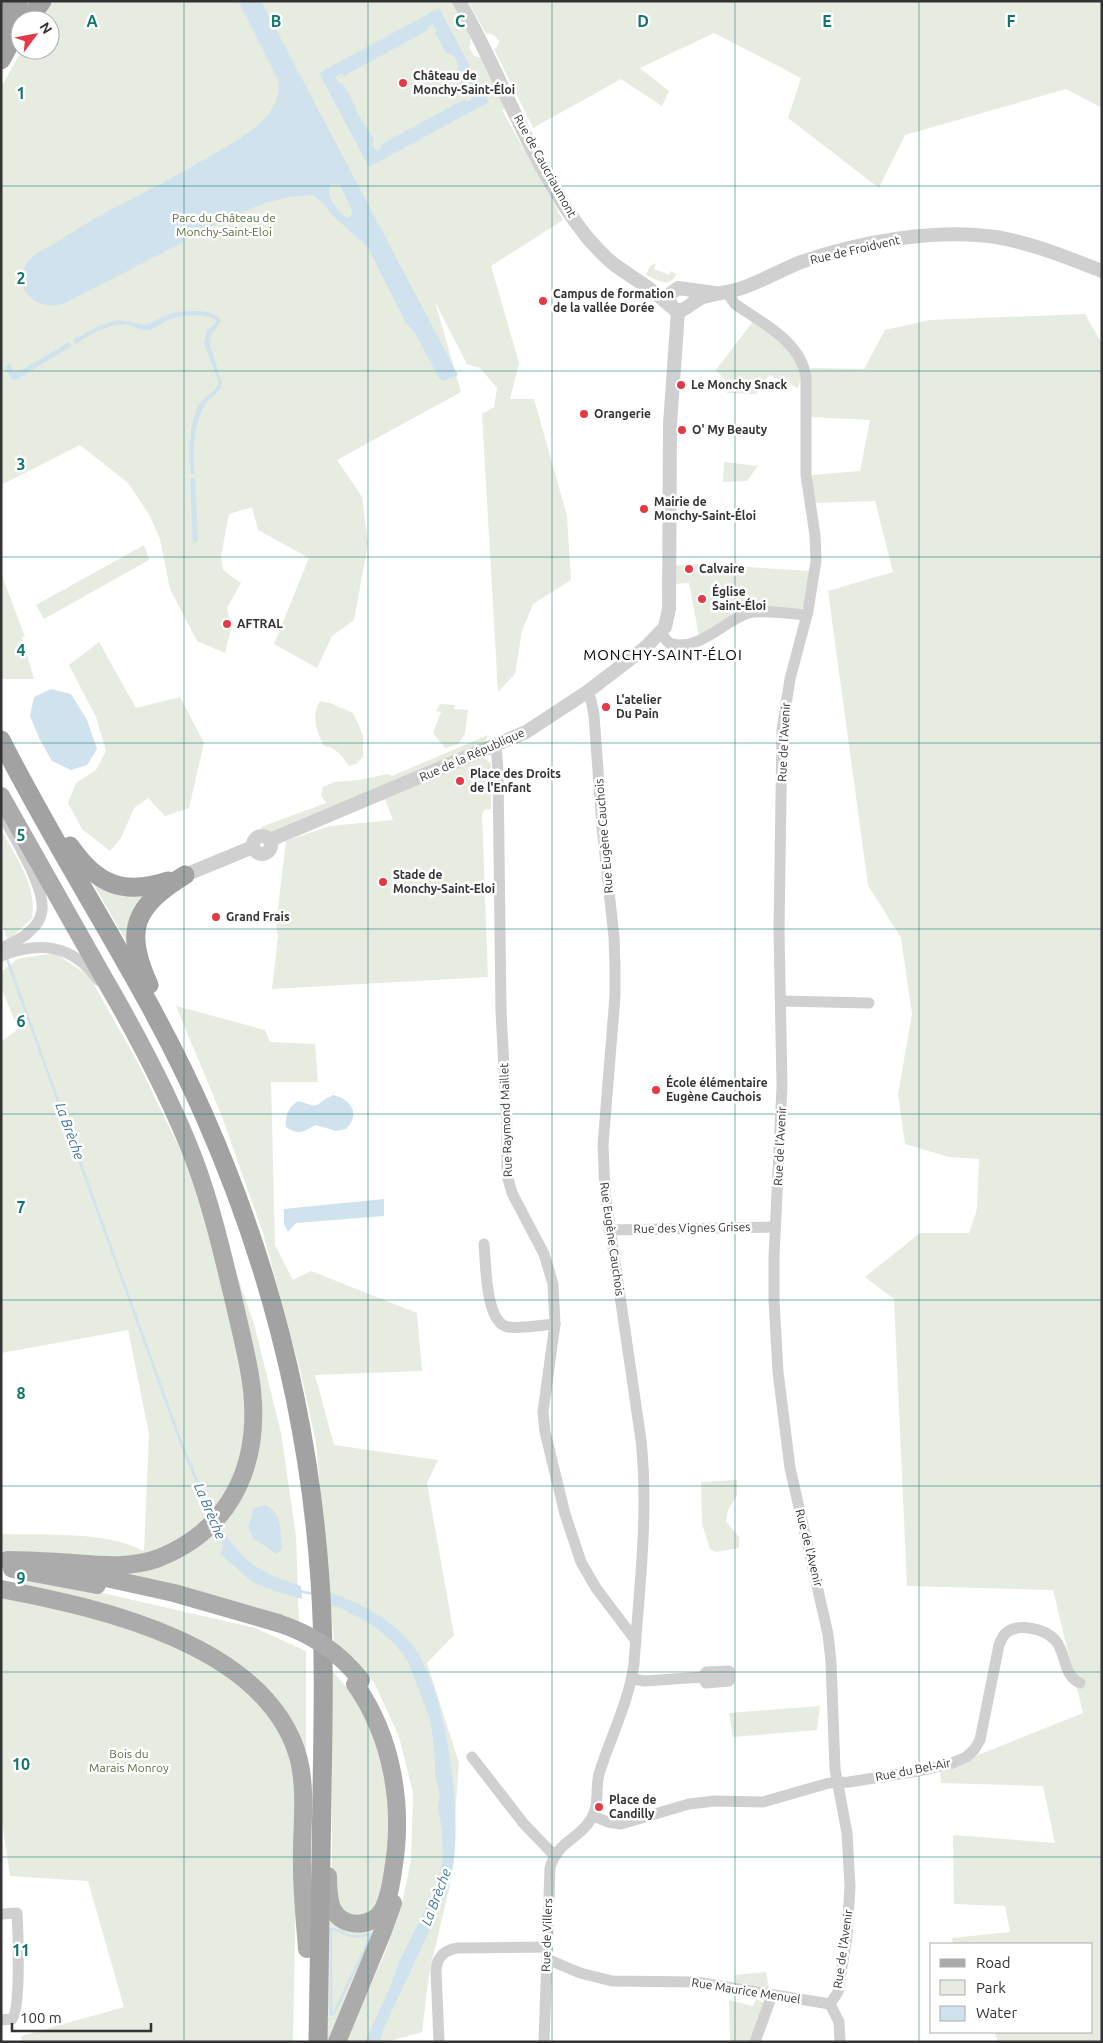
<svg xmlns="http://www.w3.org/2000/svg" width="1103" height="2043" viewBox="0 0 1103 2043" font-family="Ubuntu,sans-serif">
<rect width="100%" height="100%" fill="#fff"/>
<g fill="#e6ecdf">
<polygon points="52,1 453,1 473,37 470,40 471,44 469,46 474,56 483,58 508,108 502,110 563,220 491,266 519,363 510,399 534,399 567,516 571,580 533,604 522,631 515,674 498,692 482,414 494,407 497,388 480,368 467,364 435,302 461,392 337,460 362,497 368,544 354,620 332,636 317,668 274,644 309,558 258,530 252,507 229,514 221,556 223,570 241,583 227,608 231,629 225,653 197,641 170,589 160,539 150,516 128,483 80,445 1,485 1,87 22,50 50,50 50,20 40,20"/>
<path d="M468 1H1102V108L1066 89 905 135 879 188 788 118 801 78 714 33 640 68 669 91 662 106 621 79 533 128 494 49 498 46 499 41C495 36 493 33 486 34Z"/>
<path d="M656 263 654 269 669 275 671 271 676 274C670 289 658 280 646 275L650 266Z"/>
<polygon points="1085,314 1102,344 1102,2042 998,2042 994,2032 1092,2032 1092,1944 953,1944 952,1938 1010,1932 1005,1906 954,1904 953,1835 1055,1843 1043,1786 941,1783 940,1773 968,1759 1083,1713 1053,1590 907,1586 894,1299 865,1277 920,1233 969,1233 977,1209 979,1159 949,1157 905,1144 898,1094 912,1014 901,938 868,885 828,591 893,572 875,501 814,503 812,475 860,471 870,420 810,417 811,368 864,369 885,330 930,320"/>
<polygon points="754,320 790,349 802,374 798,388 769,375 756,394 727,393 726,381 716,370"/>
<polygon points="724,462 758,466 747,481 723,482"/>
<polygon points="144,545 149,560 44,619 36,605"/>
<polygon points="701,564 810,571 804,607 801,609 745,606 699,636 689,583 673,584 672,566"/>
<polygon points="1,573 25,637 22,637 34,679 1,679"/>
<polygon points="99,642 136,708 180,697 204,743 189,808 165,816 148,798 134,808 121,838 110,851 82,829 68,803 76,783 96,770 106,751 96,717 69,665"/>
<path d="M320 701 330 703 353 713 363 735V757L356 764 349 766C342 756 337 748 324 746 316 731 311 716 320 701Z"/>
<polygon points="440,704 455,705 454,709 468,710 465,734 458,744 445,748 433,733 441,712 436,711"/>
<polygon points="488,735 485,743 270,835 264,833 261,827 326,803 321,795 323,787 334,782 360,780 387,774 392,776"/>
<polygon points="479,759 485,759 491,763 491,809 484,810 482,814 488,977 272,989 278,936 276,923 286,841 330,826 393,820 385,799"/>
<path d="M1 829C16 858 37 885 32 918L8 941 1 921Z"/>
<polygon points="91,880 144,895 129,946"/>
<path d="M55 953 89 976 138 1063 226 1243 254 1324 281 1433 296 1536 299 1622 87 1570 129 1560 1 1551V1534C49 1536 101 1530 144 1551L149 1434 128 1330 1 1353V1042L18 1029 1 987V972L17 959Z"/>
<polygon points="176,1006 265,1030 270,1042 315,1044 318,1082 271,1082 275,1245 293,1280 311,1271 417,1313 422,1371 315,1375 334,1445 438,1460 427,1483 454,1635 427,1663 459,1763 450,1885 429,1974 422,2032 387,2042 344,2042 385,1953 401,1908 411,1861 413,1793 399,1737 375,1684 356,1660 334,1642 316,1443 301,1374 263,1233 221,1114"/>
<polygon points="737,1480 737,1495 728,1510 726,1521 739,1537 739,1548 716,1552 710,1549 702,1524 701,1482"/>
<polygon points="22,1578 85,1589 255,1628 306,1651 306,1755 236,1666 14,1588"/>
<polygon points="1,1593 160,1635 237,1678 272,1717 298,1776 293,2042 22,2042 21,2036 124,2007 88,1881 10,1876 1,1813"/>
<polygon points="332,1671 367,1709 392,1794 391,1852 379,1908 366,1917 346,1919 332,1886"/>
<polygon points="820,1706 817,1730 733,1737 729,1713"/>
<polygon points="326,1913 381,1919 332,2042 324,2042"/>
<polygon points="766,1972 769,1989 736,1985 735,1975"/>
<polygon points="756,1999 764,2003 751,2040 749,2042 730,2042 729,2000 753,2006"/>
</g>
<g fill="#cfe2ee" fill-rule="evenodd">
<path d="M238 1H261L458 375 443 381 439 378 415 333 406 323 367 246 334 217 323 203 313 195 290 197 264 203 196 233 176 246 63 304C33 312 7 283 31 258 38 251 48 248 57 242 67 236 78 228 89 222 123 202 159 186 193 166 214 153 238 142 258 125 271 114 282 97 278 80ZM333 184 340 185 352 211 351 215 348 218C338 214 327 197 329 186Z"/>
<path d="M439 8 489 102 369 167 319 73ZM433 24 437 31 435 32 446 54H452L458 62V68L455 71 466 94 469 92 472 99 466 102 465 99 380 145 382 148 376 151 372 145 374 140 355 109 356 107 343 84 339 83 335 77 342 73 344 76 428 30 427 28Z"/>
<path d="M185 311C198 311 214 309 221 321L211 335 210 345 222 384C219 394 210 397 205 405 194 422 192 454 195 474H191C188 456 189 417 201 402 207 395 217 391 219 382L204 344 207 330 215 324 216 320C202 312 178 315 164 322 158 325 154 330 147 330 140 331 135 326 129 325 109 322 91 334 76 344L73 340 99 326 118 320 145 325 172 313Z"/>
<polygon points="69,342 72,346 17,379 12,380 5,368 9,364 14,372 22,370"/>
<polygon points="195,478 198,541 193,544 190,479"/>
<polygon points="51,689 71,694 87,720 97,749 87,765 71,770 52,761 40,740 30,716 34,697"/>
<path d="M333 1095C351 1099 361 1114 346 1129L336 1131 316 1125C304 1131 299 1136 286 1127 285 1116 288 1107 298 1101 325 1109 310 1106 333 1095Z"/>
<polygon points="384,1199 384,1216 296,1223 288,1232 284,1224 284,1209"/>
<path d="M265 1505C283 1513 280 1532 282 1549L277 1554 254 1539 248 1527 254 1508Z"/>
<path d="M226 1535C247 1566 266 1575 301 1586L302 1599 272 1590 252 1582 224 1557 221 1553Z"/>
<path d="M329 1592C359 1603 388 1617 409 1641 447 1684 462 1812 453 1867 450 1889 439 1910 429 1931 414 1964 398 1997 383 2030L380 2042H365L391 1985 399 1962 434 1892 440 1871 443 1859 442 1831 438 1806 440 1796 435 1773V1758L431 1722 408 1661 395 1644 371 1624 338 1607 330 1606Z"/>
</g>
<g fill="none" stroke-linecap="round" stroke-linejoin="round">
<g stroke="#cfe2ee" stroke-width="2.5">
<polyline points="7,959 183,1448 211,1514"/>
<polyline points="217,1528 224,1544"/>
<polyline points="299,1591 313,1594"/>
<path d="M331 1929C338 1929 344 1934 351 1936 358 1938 365 1935 372 1934L334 2013 331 2014Z"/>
</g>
<g stroke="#d0d0d0" stroke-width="11">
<path d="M729 291 730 297 735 304C762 323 800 341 806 376V475L815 535 816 561 808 611 790 679 782 730 779 930 782 1086 774 1257V1300L778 1372 790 1468 828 1634 831 1662 835 1769 847 1833 850 1886 847 1936 838 1992 830 2004 839 2022 840 2042"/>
<path d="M660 633 669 643C698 653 722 622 748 613 762 609 790 614 807 615"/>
<polyline points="496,745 498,771 501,1011 507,1126 507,1175 512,1193 544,1254 553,1284 555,1324 543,1412 545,1432 565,1514 581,1562 596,1588 636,1641"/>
<path d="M1 948C12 943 23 939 31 930 37 925 41 918 42 910 45 888 16 841 5 820"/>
<path d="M1 956C40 941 72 944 98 980"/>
<polyline points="781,1001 869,1003"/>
<polyline points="609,1230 775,1227"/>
<path d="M484 1244C486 1263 485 1323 508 1327 521 1329 541 1325 555 1324"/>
<polyline points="632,1679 645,1681 703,1677 706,1683 729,1681 729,1671 706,1672 703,1677"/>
<polyline points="472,1757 524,1824 554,1855"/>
<path d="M593 1816 608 1822 621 1824 689 1804 715 1801 763 1802 829 1783 849 1782 919 1771 950 1764 966 1757 974 1750 980 1740 999 1645C1001 1640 1003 1635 1007 1632 1020 1623 1045 1629 1055 1640 1067 1653 1062 1675 1080 1683"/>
<path d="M1 1914 17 1913C18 1930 21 2010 12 2019L1 2020"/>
<polyline points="547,1959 580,1973 612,1981 696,1982 830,2004"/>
<path d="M439 2042 436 1971C437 1957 444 1950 458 1948L547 1947"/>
<path d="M544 2042 550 1868C558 1840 579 1840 591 1819 600 1805 595 1789 599 1774 610 1738 629 1702 634 1664 639 1590 649 1515 641 1440L605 1193 603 1145 615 996V966L614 937 602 827 594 715 591 700 587 692"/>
<polyline points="755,2042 772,1995"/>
</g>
<g stroke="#d0d0d0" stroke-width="14">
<path d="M459 1C503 77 531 167 586 236 595 246 604 257 615 265 634 279 654 289 670 306"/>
<path d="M715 293 678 288 670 294 669 302 675 310H682C689 307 694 301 701 298 714 293 728 293 742 288 762 281 781 270 801 262 859 242 935 228 996 237 1032 243 1068 258 1102 271"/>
<circle cx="262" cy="845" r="9"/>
<polyline points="270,840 526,732 587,692 646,647 665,627 669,609 670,424 678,311"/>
<polyline points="185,875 253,847"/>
</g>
<g stroke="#ababab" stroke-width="18">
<path d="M1 796C34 855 68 914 101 973 136 1033 169 1094 194 1159 212 1207 223 1256 235 1306 241 1333 249 1362 252 1390 260 1465 231 1529 159 1558 127 1570 91 1564 58 1562 41 1561 24 1560 7 1560"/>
<polyline points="12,1569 97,1585"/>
<polyline points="83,1573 174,1593 278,1623"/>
<path d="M1 1589C101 1608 269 1645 299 1760 307 1794 301 1831 302 1866 302 1894 305 1922 307 1949"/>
<path d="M328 1876C328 1887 328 1900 333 1910 343 1928 371 1928 382 1911 389 1899 391 1884 393 1871 404 1807 393 1738 355 1684"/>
<polyline points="337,2042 383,1931 393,1903"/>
</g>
<g stroke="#a2a2a2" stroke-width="19">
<polyline points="1,4 3,1"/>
<polyline points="28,20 42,1"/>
<polyline points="1,31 19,1"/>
<polyline points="1,60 20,25"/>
<path d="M1 740C65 867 147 985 204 1115 269 1262 309 1420 320 1580 325 1651 323 1723 322 1794 321 1877 319 1959 318 2042"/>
<path d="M70 846C96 884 123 896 168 881"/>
<path d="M149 985C123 929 135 906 185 875"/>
</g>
<path stroke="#ababab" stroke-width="18" d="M278 1623C312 1634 339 1652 361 1680"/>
</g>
<path fill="none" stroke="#0f766e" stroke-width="1" stroke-opacity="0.55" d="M184 1V2042M368 1V2042M552 1V2042M735 1V2042M919 1V2042M1 186H1102M1 371H1102M1 557H1102M1 743H1102M1 929H1102M1 1114H1102M1 1300H1102M1 1486H1102M1 1672H1102M1 1857H1102"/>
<g fill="#e63946" stroke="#fff" stroke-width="2">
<circle cx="403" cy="83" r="5"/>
<circle cx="543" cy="301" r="5"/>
<circle cx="681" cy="385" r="5"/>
<circle cx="584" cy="414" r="5"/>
<circle cx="682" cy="430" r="5"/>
<circle cx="644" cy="509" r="5"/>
<circle cx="689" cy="569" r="5"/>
<circle cx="702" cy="599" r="5"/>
<circle cx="227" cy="624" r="5"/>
<circle cx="606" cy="707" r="5"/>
<circle cx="460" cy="781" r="5"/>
<circle cx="383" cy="882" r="5"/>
<circle cx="216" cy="917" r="5"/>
<circle cx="656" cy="1090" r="5"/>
<circle cx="599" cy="1807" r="5"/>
</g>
<g text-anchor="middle" stroke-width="5" stroke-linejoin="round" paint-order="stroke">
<g font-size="12" font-weight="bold" fill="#333" stroke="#fff" text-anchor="start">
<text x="413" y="80">Château de<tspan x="413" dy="14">Monchy-Saint-Éloi</tspan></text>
<text x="553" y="298">Campus de formation<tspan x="553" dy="14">de la vallée Dorée</tspan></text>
<text x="691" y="389">Le Monchy Snack</text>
<text x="594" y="418">Orangerie</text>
<text x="692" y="434">O' My Beauty</text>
<text x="654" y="506">Mairie de<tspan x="654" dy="14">Monchy-Saint-Éloi</tspan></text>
<text x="699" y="573">Calvaire</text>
<text x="712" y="596">Église<tspan x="712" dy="14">Saint-Éloi</tspan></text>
<text x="237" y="628">AFTRAL</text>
<text x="616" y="704">L'atelier<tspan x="616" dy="14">Du Pain</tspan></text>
<text x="470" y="778">Place des Droits<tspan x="470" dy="14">de l'Enfant</tspan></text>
<text x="393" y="879">Stade de<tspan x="393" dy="14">Monchy-Saint-Eloi</tspan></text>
<text x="226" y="921">Grand Frais</text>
<text x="666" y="1087">École élémentaire<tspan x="666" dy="14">Eugène Cauchois</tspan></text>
<text x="609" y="1804">Place de<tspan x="609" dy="14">Candilly</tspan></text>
</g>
<g font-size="12" fill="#333" stroke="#fff">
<text transform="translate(545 166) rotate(61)" y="4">Rue de Caucriaumont</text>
<text transform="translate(855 250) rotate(-13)" y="4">Rue de Froidvent</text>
<text transform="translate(784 742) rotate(-87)" y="4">Rue de l'Avenir</text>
<text transform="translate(472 755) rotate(-24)" y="4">Rue de la République</text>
<text transform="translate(604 836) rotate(-95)" y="4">Rue Eugène Cauchois</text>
<text transform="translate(506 1120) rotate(-92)" y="4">Rue Raymond Maillet</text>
<text transform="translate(780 1146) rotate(-87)" y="4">Rue de l'Avenir</text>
<text transform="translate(692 1228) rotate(-1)" y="4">Rue des Vignes Grises</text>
<text transform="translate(612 1239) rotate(82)" y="4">Rue Eugène Cauchois</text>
<text transform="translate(809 1548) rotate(76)" y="4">Rue de l'Avenir</text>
<text transform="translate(913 1770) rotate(-11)" y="4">Rue du Bel-Air</text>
<text transform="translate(547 1935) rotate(-88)" y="4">Rue de Villers</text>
<text transform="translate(843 1949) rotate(-82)" y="4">Rue de l'Avenir</text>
<text transform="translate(746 1991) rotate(9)" y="4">Rue Maurice Menuel</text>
</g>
<g font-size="12" fill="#56703f" stroke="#fff">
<text x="224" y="222">Parc du Château de<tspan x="224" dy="14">Monchy-Saint-Eloi</tspan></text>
<text x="129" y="1758">Bois du<tspan x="129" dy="14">Marais Monroy</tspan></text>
</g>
<g font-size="14" font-style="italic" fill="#3f7597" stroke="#fff">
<text transform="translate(70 1131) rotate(70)" y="5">La Brèche</text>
<text transform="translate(210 1511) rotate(67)" y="5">La Brèche</text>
<text transform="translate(436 1897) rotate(-69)" y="5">La Brèche</text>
</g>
<g font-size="15" letter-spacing="1" fill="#000" stroke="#fff">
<text x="663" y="660">MONCHY-SAINT-ÉLOI</text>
</g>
</g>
<g font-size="16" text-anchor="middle" font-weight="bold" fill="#0f766e" stroke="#fff" stroke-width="5" stroke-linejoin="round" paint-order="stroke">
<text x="92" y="27">A</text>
<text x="276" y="27">B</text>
<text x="460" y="27">C</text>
<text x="643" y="27">D</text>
<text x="827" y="27">E</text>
<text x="1011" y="27">F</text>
<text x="21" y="99">1</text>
<text x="21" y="284">2</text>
<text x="21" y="470">3</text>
<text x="21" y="656">4</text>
<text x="21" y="841">5</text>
<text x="21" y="1027">6</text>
<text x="21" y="1213">7</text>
<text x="21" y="1399">8</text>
<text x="21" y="1584">9</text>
<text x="21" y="1770">10</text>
<text x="21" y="1956">11</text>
</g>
<rect width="1103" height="2043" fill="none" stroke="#333333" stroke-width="5"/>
<rect x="930" y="1943" width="162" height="90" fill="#ffffff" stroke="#adadad"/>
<rect x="940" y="1959" width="25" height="8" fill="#ababab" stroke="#adadad"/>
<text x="976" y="1968" font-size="15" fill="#333333">Road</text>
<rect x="940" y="1980" width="25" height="15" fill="#e6ecdf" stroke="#adadad"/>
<text x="976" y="1993" font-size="15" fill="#333333">Park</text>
<rect x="940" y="2006" width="25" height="15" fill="#cfe2ee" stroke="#adadad"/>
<text x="976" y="2018" font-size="15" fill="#333333">Water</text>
<g transform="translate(35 35) rotate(58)"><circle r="24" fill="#ffffff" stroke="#adadad"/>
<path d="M0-4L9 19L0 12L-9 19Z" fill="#e63946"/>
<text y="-8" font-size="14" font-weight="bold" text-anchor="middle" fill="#333333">N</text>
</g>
<path d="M12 2023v8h139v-8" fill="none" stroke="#333333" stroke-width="2.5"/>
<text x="20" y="2023" font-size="15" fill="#333333" stroke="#ffffff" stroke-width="4" paint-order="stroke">100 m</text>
</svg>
